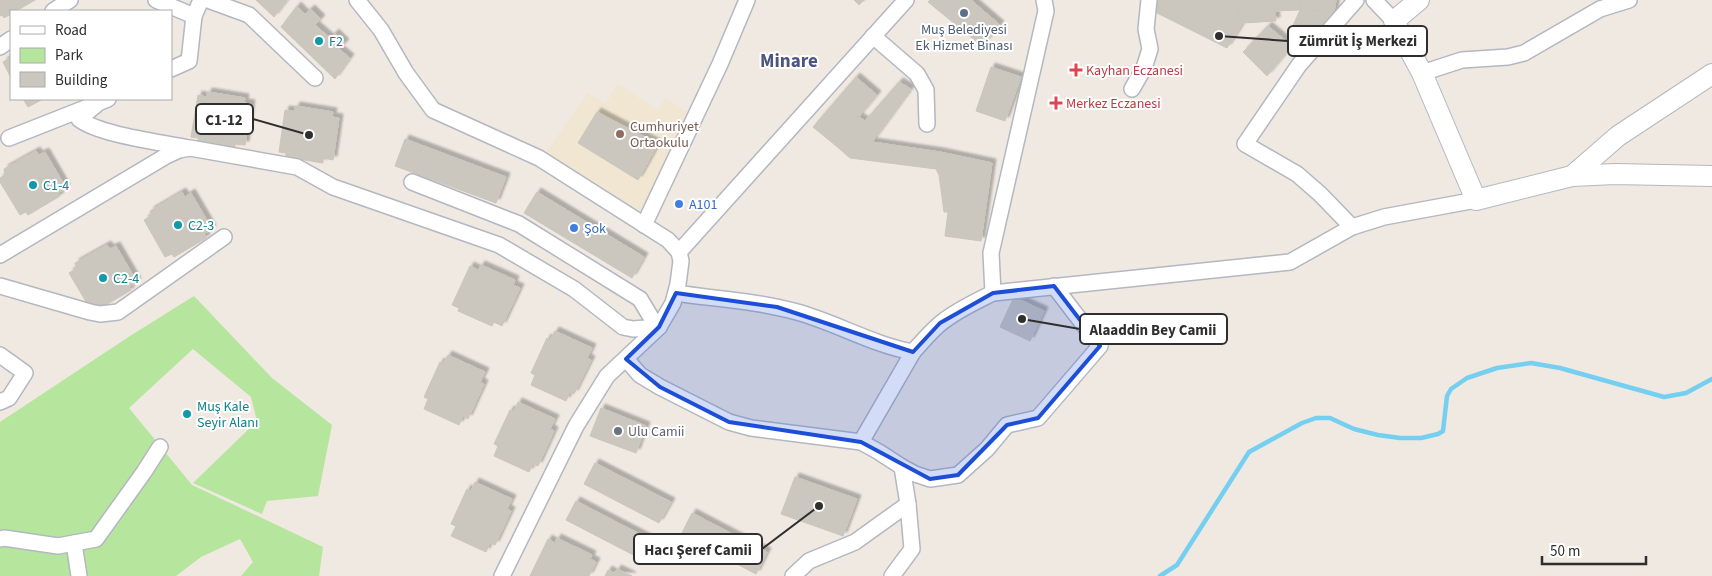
<svg xmlns="http://www.w3.org/2000/svg" width="1712" height="576" viewBox="0 0 1712 576" font-family="'Source Sans 3',sans-serif">
<defs>
<filter id="shadow"><feDropShadow dx="4" dy="-4" stdDeviation="1" flood-color="#0004"/></filter>
</defs>
<rect width="100%" height="100%" fill="#efe9e1"/>
<polygon fill="#f0e6d1" points="618,84 659,111 665,98 691,114 640,211 546,153 588,93 606,104"/>
<polygon fill="#b6e59e" points="194,296 272,378 332,425 318,496 267,501 262,514 193,483 257,421 251,397 193,349 129,408 192,485 323,547 319,576 241,576 253,562 240,539 201,557 176,576 0,576 0,422 130,336"/>
<g fill="none" stroke-linecap="round" stroke-linejoin="round">
<polyline stroke="#75cff0" stroke-width="4.5" points="1160,576 1177,565 1249,452 1302,423 1316,418 1330,418 1354,429 1378,435 1400,438 1421,438 1438,434 1443,431 1447,396 1451,389 1467,378 1497,368 1531,363 1560,368 1664,397 1686,393 1712,379"/>
</g>
<g fill="#cbc7bf" stroke="#cbc5ba" filter="url(#shadow)">
<polygon points="0,0 35,0 16,11 11,11 11,14 4,18 2,15 0,16"/>
<polygon points="256,0 287,0 274,17"/>
<polygon points="854,0 864,0 859,5"/>
<polygon points="930,0 971,0 1000,25 982,46 928,2"/>
<polygon points="1157,0 1235,0 1236,5 1243,23 1227,48 1155,12"/>
<polygon points="1235,0 1274,0 1276,21 1243,23 1236,5"/>
<polygon points="1274,0 1301,0 1300,10 1275,11"/>
<polygon points="1301,0 1336,0 1334,12 1300,10"/>
<polygon points="297,6 305,14 311,9 321,19 315,25 330,38 335,33 345,43 339,49 350,58 335,79 281,27"/>
<polygon points="1300,10 1334,12 1334,18 1311,46 1291,30"/>
<polygon points="1268,26 1292,46 1267,76 1243,52"/>
<polygon points="11,57 11,78 3,62"/>
<polygon points="991,67 1021,77 1005,121 976,111"/>
<polygon points="856,77 877,95 835,145 813,127"/>
<polygon points="899,82 911,89 872,142 940,152 936,169 850,158 835,145 859,117 865,121"/>
<polygon points="208,92 245,98 244,103 251,104 245,145 235,144 235,148 198,142 198,138 191,137 198,95 206,97"/>
<polygon points="23,99 43,99 28,107"/>
<polygon points="296,106 333,112 332,117 339,118 333,160 323,158 323,163 286,157 286,153 279,152 285,110 294,111"/>
<polygon points="597,112 658,144 638,180 578,143"/>
<polygon points="405,139 506,177 496,203 395,166"/>
<polygon points="36,151 39,155 45,152 66,188 58,193 60,196 28,215 26,212 20,215 0,182 0,178 5,175 4,169"/>
<polygon points="940,152 992,163 981,241 945,236 948,212 944,212 939,175 936,169"/>
<polygon points="182,192 185,197 191,193 212,229 204,234 206,238 174,257 172,254 165,257 144,220 151,216 150,211"/>
<polygon points="537,192 644,257 632,278 524,213"/>
<polygon points="107,245 110,249 116,246 137,282 129,287 131,290 99,309 91,310 69,273 76,269 75,263"/>
<polygon points="481,265 515,280 513,285 520,288 502,326 494,322 492,326 458,311 459,308 452,305 470,266 478,270"/>
<polygon points="1014,297 1044,311 1030,341 1000,327"/>
<polygon points="555,331 592,348 587,358 591,360 574,394 570,392 566,401 531,385 535,375 531,373 547,338 550,340"/>
<polygon points="448,355 485,372 480,382 484,384 468,419 463,416 459,425 424,409 428,399 424,397 440,362 443,364"/>
<polygon points="518,402 555,419 550,429 554,431 538,466 533,464 529,472 494,456 498,446 494,444 510,410 514,411"/>
<polygon points="601,408 646,426 636,453 590,436"/>
<polygon points="595,463 671,502 659,523 584,484"/>
<polygon points="795,477 857,499 843,536 781,514"/>
<polygon points="475,482 512,499 507,509 511,511 495,545 490,543 486,552 451,536 456,526 451,524 467,489 471,491"/>
<polygon points="576,501 653,541 643,560 566,520"/>
<polygon points="692,513 767,552 756,574 681,535"/>
<polygon points="557,538 592,555 590,559 596,562 589,576 530,576 548,539 555,543"/>
<polygon points="617,569 632,576 605,576 608,570 615,574"/>
</g>
<g fill="none" stroke-linecap="round" stroke-linejoin="round">
<defs>
<g id="minor">
<polyline points="156,0 194,16 201,0"/>
<polyline points="208,0 249,15 315,78"/>
<polyline points="357,0 381,30 406,73 433,110 539,158 668,240 679,252 681,261 678,284 673,303 659,327 607,376 576,426 502,576"/>
<polyline points="1374,0 1394,21"/>
<polyline points="53,11 70,0"/>
<polyline points="873,36 917,74 926,90 927,124"/>
<polyline points="0,47 11,39"/>
<polyline points="171,69 189,61 194,16"/>
<polyline points="1422,73 1462,60 1508,57 1524,53 1600,9 1629,0"/>
<polyline points="1132,89 1144,68 1150,49 1146,29 1149,0"/>
<path d="M96 105 79 119C100 135 160 142 188 148"/>
<polyline points="9,138 108,99"/>
<polyline points="412,182 519,224 640,299 652,319 659,327"/>
<polyline points="644,225 720,64 747,0"/>
<polyline points="1352,227 1320,194 1297,174 1245,144 1299,65 1356,0"/>
<polyline points="679,252 906,0"/>
<polyline points="0,255 166,156 179,150 190,148 297,167 333,187 499,245 574,289 623,327 633,329 659,327"/>
<polyline points="0,286 90,312 100,314 118,312 224,237"/>
<path d="M676 293C716 299 758 301 797 312 837 323 873 345 913 352"/>
<polyline points="993,293 991,253 1046,11 1044,0"/>
<polyline points="0,355 25,373 9,398 0,402"/>
<path d="M626 359 640 375 660 387 729 422 751 428 861 442 913 352C922 342 931 331 941 323 957 310 975 302 993 293L1290 262 1352 227 1384 217 1476 200"/>
<polyline points="861,442 879,452 902,467 908,504 912,549 892,576"/>
<polyline points="902,467 915,474 930,479 958,475 987,449 1007,425 1038,418 1100,346 1054,286"/>
<polyline points="0,539 4,538 58,546 96,539 144,472 160,447"/>
<polyline points="74,543 79,576"/>
<polyline points="793,576 809,561 855,542 908,504"/>
</g>
<g id="tertiary">
<polyline points="1419,0 1394,21 1422,73 1476,200 1572,176 1615,174 1712,176"/>
<polyline points="1572,176 1618,136 1712,74"/>
</g>
</defs>
<use href="#minor" stroke="#b4b7c1" stroke-width="18"/>
<use href="#tertiary" stroke="#b4b7c1" stroke-width="22"/>
<use href="#minor" stroke="#fff" stroke-width="15"/>
<use href="#tertiary" stroke="#fff" stroke-width="20"/>
</g>
<path fill="#1d4ed8" fill-opacity="0.2" stroke="#1d4ed8" stroke-width="4" stroke-linejoin="round" d="M1054 286 1100 346 1038 418 1007 425 958 475 930 479 861 442 729 422 660 387 626 359 659 327 676 293 777 307 913 352 940 323 993 293Z"/>
<circle fill="#5c6f8a" stroke="#fff" stroke-width="2" cx="964" cy="13" r="5"/>
<g fill="#0f9aa8" stroke="#fff" stroke-width="2">
<circle cx="319" cy="41" r="5"/>
<circle cx="33" cy="185" r="5"/>
<circle cx="178" cy="225" r="5"/>
<circle cx="103" cy="278" r="5"/>
<circle cx="187" cy="414" r="5"/>
</g>
<g fill="#e0444e" stroke="#fff" stroke-width="2">
<path d="M1073.5 62.5h5v5h5v5h-5v5h-5v-5h-5v-5h5z"/>
<path d="M1053.5 95.5h5v5h5v5h-5v5h-5v-5h-5v-5h5z"/>
</g>
<circle fill="#8d6e63" stroke="#fff" stroke-width="2" cx="620" cy="134" r="5"/>
<g fill="#3f7fe0" stroke="#fff" stroke-width="2">
<circle cx="679" cy="204" r="5"/>
<circle cx="574" cy="228" r="5"/>
</g>
<circle fill="#6b7280" stroke="#fff" stroke-width="2" cx="618" cy="431" r="5"/>
<g text-anchor="middle" stroke-width="4" stroke-linejoin="round" paint-order="stroke">
<g font-size="14" fill="#4e5e75" stroke="#fff">
<text x="964" y="34">Muş Belediyesi<tspan x="964" dy="16">Ek Hizmet Binası</tspan></text>
</g>
<g font-size="14" fill="#0d838f" stroke="#fff" text-anchor="start">
<text x="329" y="46">F2</text>
<text x="43" y="190">C1-4</text>
<text x="188" y="230">C2-3</text>
<text x="113" y="283">C2-4</text>
<text x="197" y="411">Muş Kale<tspan x="197" dy="16">Seyir Alanı</tspan></text>
</g>
<g font-size="14" fill="#be3a42" stroke="#fff" text-anchor="start">
<text x="1086" y="75">Kayhan Eczanesi</text>
<text x="1066" y="108">Merkez Eczanesi</text>
</g>
<g font-size="14" fill="#785e54" stroke="#fff" text-anchor="start">
<text x="630" y="131">Cumhuriyet<tspan x="630" dy="16">Ortaokulu</tspan></text>
</g>
<g font-size="14" fill="#366cbe" stroke="#fff" text-anchor="start">
<text x="689" y="209">A101</text>
<text x="584" y="233">Şok</text>
</g>
<g font-size="14" fill="#5b616d" stroke="#fff" text-anchor="start">
<text x="628" y="436">Ulu Camii</text>
</g>
<g font-size="19" font-weight="bold" fill="#4d5680" stroke="#fff">
<text x="789" y="67">Minare</text>
</g>
</g>
<path fill="none" stroke="#2e2e2e" stroke-width="2" d="M1219 36L1288 41M309 135L253 119M1022 319L1080 329M819 506L762 549"/>
<g fill="#2e2e2e" stroke="#fff" stroke-width="2">
<circle cx="1219" cy="36" r="5"/>
<circle cx="309" cy="135" r="5"/>
<circle cx="1022" cy="319" r="5"/>
<circle cx="819" cy="506" r="5"/>
</g>
<g fill="#fff" stroke="#2e2e2e" stroke-width="2">
<rect x="1288" y="26" width="139" height="30" rx="5"/>
<rect x="196" y="104" width="57" height="30" rx="5"/>
<rect x="1080" y="314" width="147" height="30" rx="5"/>
<rect x="634" y="534" width="128" height="30" rx="5"/>
</g>
<g font-size="15" text-anchor="middle" font-weight="bold" fill="#2e2e2e">
<text x="1358" y="46">Zümrüt İş Merkezi</text>
<text x="224" y="125">C1-12</text>
<text x="1153" y="335">Alaaddin Bey Camii</text>
<text x="698" y="555">Hacı Şeref Camii</text>
</g>
<rect x="10" y="10" width="162" height="90" fill="#ffffff" stroke="#ababab"/>
<rect x="20" y="26" width="25" height="8" fill="#ffffff" stroke="#ababab"/>
<text x="55" y="35" font-size="15" fill="#2e2e2e">Road</text>
<rect x="20" y="48" width="25" height="15" fill="#b6e59e" stroke="#ababab"/>
<text x="55" y="60" font-size="15" fill="#2e2e2e">Park</text>
<rect x="20" y="72" width="25" height="15" fill="#cbc7bf" stroke="#ababab"/>
<text x="55" y="85" font-size="15" fill="#2e2e2e">Building</text>
<path d="M1542 556v8h104v-8" fill="none" stroke="#2e2e2e" stroke-width="2.5"/>
<text x="1550" y="556" font-size="15" fill="#2e2e2e" stroke="#ffffff" stroke-width="4" paint-order="stroke">50 m</text>
</svg>
